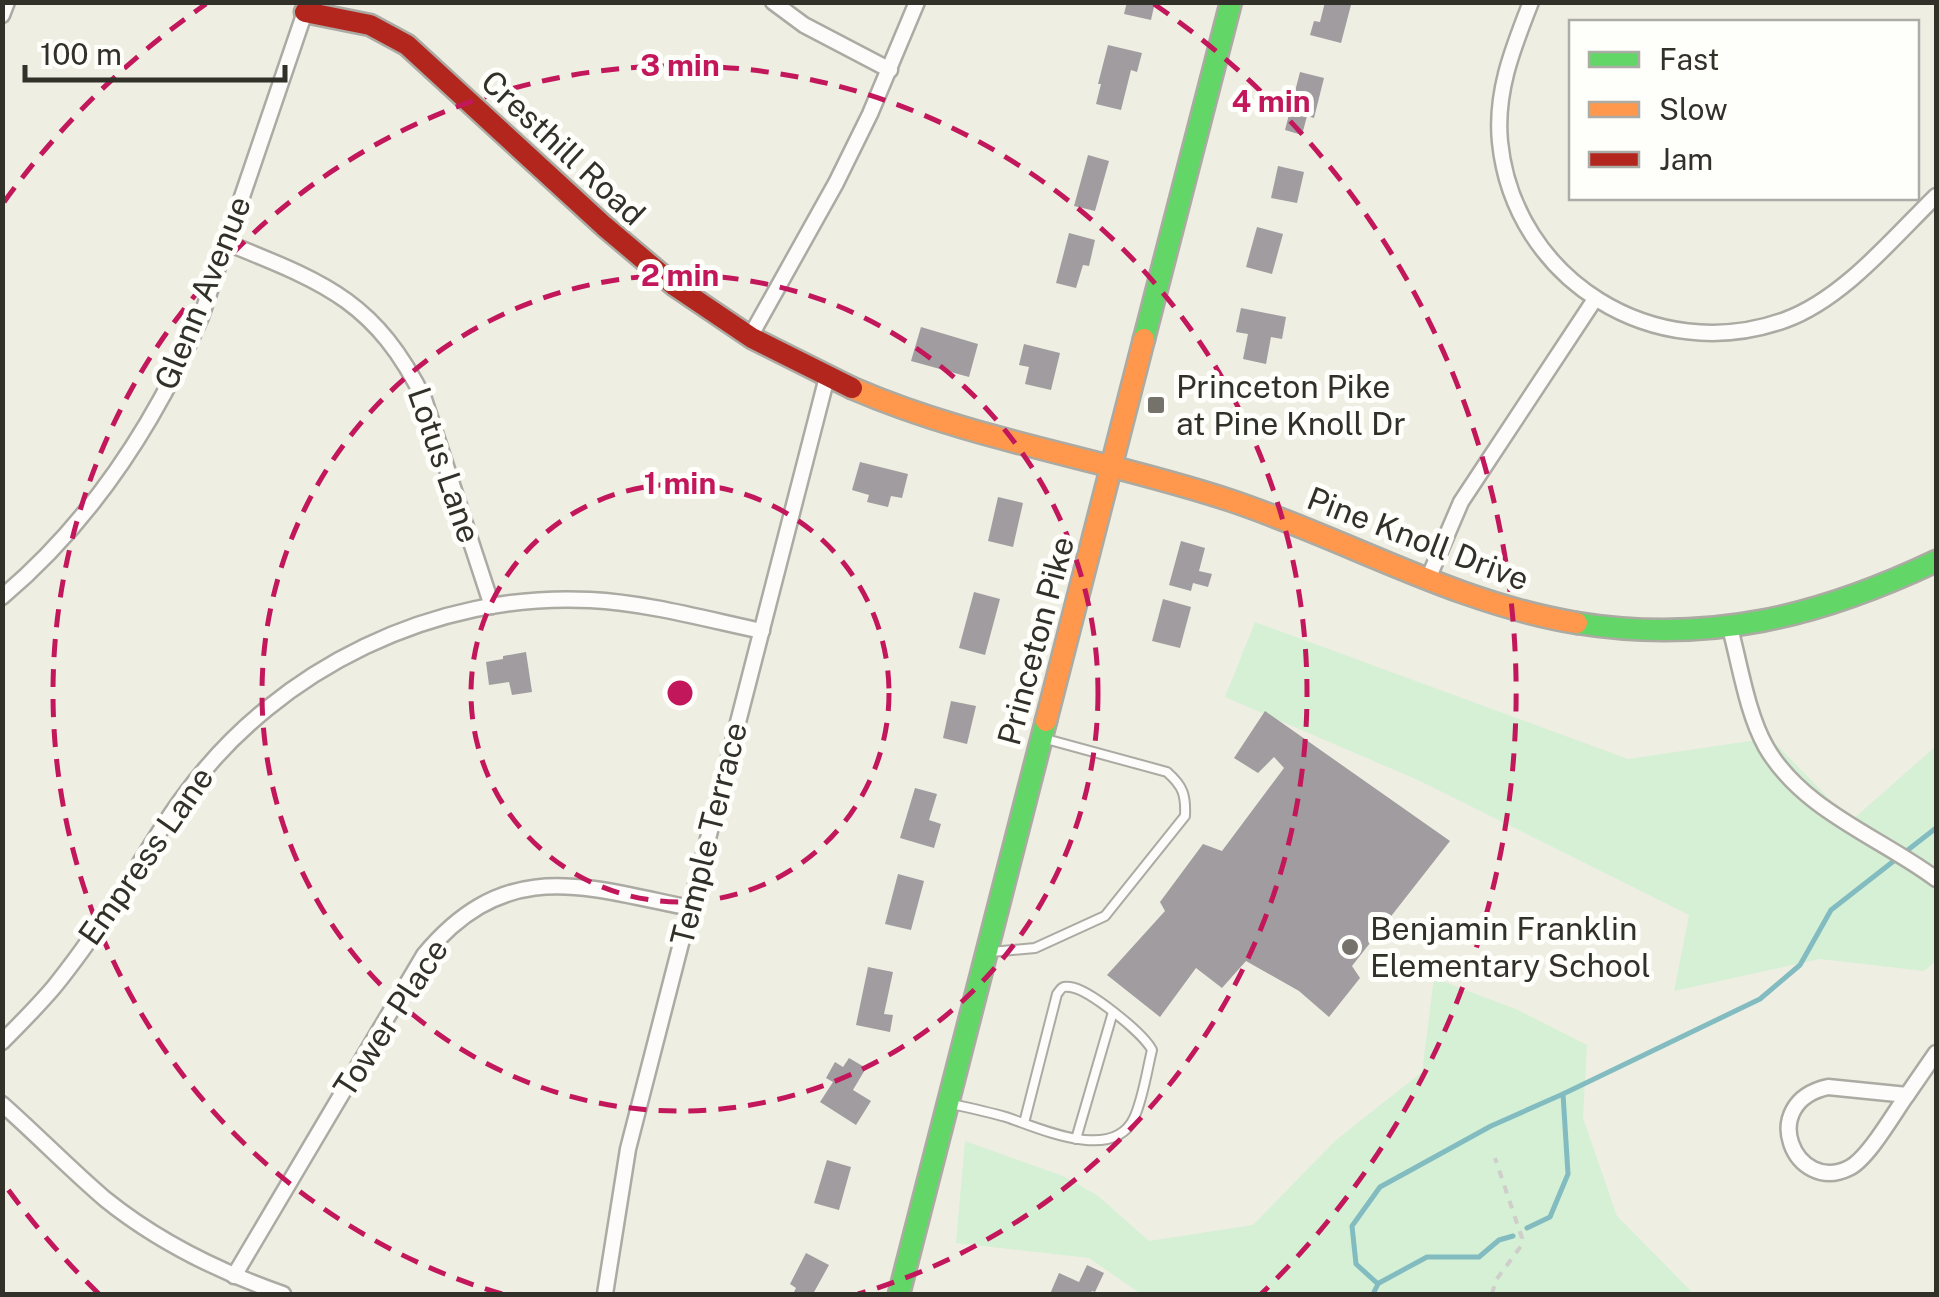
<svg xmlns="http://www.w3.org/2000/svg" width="1939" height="1297" viewBox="0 0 1939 1297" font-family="'Public Sans',sans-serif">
<rect width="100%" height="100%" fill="#efeee3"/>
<g fill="#d5f0d5">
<polygon points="1255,622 1628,759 1770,738 1851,821 1936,746 1936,961 1924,971 1820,959 1674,991 1689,915 1420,781 1225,697"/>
<polygon points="1434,978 1518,1010 1587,1045 1583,1118 1617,1216 1694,1294 1141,1294 1089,1258 956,1243 965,1141 1063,1176 1097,1195 1149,1241 1253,1225 1336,1140 1422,1072"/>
</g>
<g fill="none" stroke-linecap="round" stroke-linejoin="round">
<g stroke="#82bcc0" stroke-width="5">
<polyline points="1527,1228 1550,1217 1568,1174 1563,1094 1760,999 1800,965 1831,910 1936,828"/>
<polyline points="1379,1283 1427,1257 1479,1257 1499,1240 1513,1236"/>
<polyline points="1373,1294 1378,1284 1356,1264 1352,1226 1380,1187 1491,1126 1563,1094"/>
</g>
</g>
<g fill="#a19c9f">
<polygon points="1127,2 1155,2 1151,20 1124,14"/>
<polygon points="1325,2 1351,5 1341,43 1310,35 1314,21 1320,22"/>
<polygon points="1108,45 1142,53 1137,72 1131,70 1121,110 1096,104 1101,84 1098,84"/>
<polygon points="1300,72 1324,78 1314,118 1307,116 1302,135 1285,130"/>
<polygon points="1088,155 1109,161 1095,211 1074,206"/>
<polygon points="1278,166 1304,172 1297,203 1271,198"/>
<polygon points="1257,227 1283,234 1272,274 1246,267"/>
<polygon points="1069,233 1095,240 1089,266 1083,265 1076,288 1056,283"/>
<polygon points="1241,308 1286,317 1282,339 1271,337 1266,364 1243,359 1248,334 1236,332"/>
<polygon points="921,327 978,344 969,377 911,361"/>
<polygon points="1024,344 1060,353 1051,390 1025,384 1029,367 1019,365"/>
<polygon points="860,462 908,474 902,498 891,496 888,507 867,502 869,495 852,490"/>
<polygon points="998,497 1023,503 1013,547 988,541"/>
<polygon points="1181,541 1205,548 1199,571 1212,574 1208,587 1193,583 1191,591 1169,585"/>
<polygon points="974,592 1000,599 985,655 959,648"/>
<polygon points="1163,599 1191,607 1180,648 1152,641"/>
<polygon points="526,652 532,692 512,695 509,682 489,685 486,662 503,659 503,656"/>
<polygon points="951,701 976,706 967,744 943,738"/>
<polygon points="1265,711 1450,841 1352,966 1360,978 1329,1017 1299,991 1246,961 1222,988 1196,968 1160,1017 1107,975 1165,911 1160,902 1203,844 1222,851 1284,768 1274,757 1258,773 1234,758"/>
<polygon points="915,788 937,794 929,820 941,824 934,848 900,838"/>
<polygon points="898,874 924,881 911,930 885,924"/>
<polygon points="868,967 893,972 884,1014 893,1015 890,1032 856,1025"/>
<polygon points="849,1058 866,1068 853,1090 871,1101 856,1125 820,1102 833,1082 826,1078 835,1062 843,1067"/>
<polygon points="827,1160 851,1167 839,1210 814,1203"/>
<polygon points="806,1253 829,1265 813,1294 793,1294 796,1288 790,1284"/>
<polygon points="1087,1265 1104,1273 1095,1292 1092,1291 1091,1294 1050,1294 1059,1273 1079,1282"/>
</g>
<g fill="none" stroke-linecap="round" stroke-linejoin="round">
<defs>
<g id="lane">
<path d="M991 952 1035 948 1105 916 1185 816C1186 795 1183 786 1167 772L1046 739"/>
<path d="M952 1104C970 1108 988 1112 1006 1117 1039 1128 1113 1163 1134 1118 1143 1099 1147 1070 1152 1050 1143 1033 1089 989 1070 987 1061 986 1062 988 1057 994L1024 1123"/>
<polyline points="1076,1139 1113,1012"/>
</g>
<g id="street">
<polyline points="773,2 804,25 890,70"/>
<path d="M1531 2C1513 48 1495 92 1500 142 1514 280 1655 367 1785 320 1843 299 1893 238 1936 196"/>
<polyline points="2,15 7,2"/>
<path d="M227 243C323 282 375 300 424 399L492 606"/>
<polyline points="750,337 836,183 870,114 917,2"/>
<polyline points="1428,579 1461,502 1595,299"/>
<path d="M2 597C92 521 155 424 201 317L308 3"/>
<path d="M1730 628C1740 665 1747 713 1766 747 1803 811 1880 837 1936 879"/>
<path d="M2 1042C20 1024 38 1006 54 987 75 961 94 934 112 907 138 869 159 828 187 792 279 668 435 592 590 600 648 603 705 619 762 631"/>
<path d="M1828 1087 1907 1095C1894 1113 1868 1159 1849 1168 1795 1195 1756 1103 1828 1087Z"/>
<polyline points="1907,1095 1936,1053"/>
<path d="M2 1104C37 1135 70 1169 105 1199 157 1241 220 1272 283 1294"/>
<path d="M234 1276 424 955C506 857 582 886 690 908"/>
<polyline points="605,1294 628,1149 827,377"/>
</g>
<g id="fast">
<polyline points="1144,339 1231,2"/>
<path d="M1577 623C1708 644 1818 617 1936 561"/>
<polyline points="899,1294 1046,721"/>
</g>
<g id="slow">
<path d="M852 388C974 441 1106 459 1232 501 1348 540 1455 603 1577 623"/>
<polyline points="1046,721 1144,339"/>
</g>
<polyline id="jam" points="305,12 370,25 407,45 604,226 675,286 752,338 852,388"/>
</defs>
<use href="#lane" stroke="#abaaa3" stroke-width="12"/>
<use href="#street" stroke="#abaaa3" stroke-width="19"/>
<use href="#fast" stroke="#abaaa3" stroke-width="25"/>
<use href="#slow" stroke="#abaaa3" stroke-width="25"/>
<use href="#jam" stroke="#abaaa3" stroke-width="25"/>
<polyline stroke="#cfceca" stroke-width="4" stroke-dasharray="8 8" stroke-linecap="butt" points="1492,1294 1496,1280 1521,1246 1522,1238 1495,1158"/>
<use href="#lane" stroke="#fdfcfb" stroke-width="8"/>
<use href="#street" stroke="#fdfcfb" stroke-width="14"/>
<use href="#fast" stroke="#63d668" stroke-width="20"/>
<use href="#slow" stroke="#ff974d" stroke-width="20"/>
<use href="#jam" stroke="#b3261e" stroke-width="20"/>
</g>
<g fill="none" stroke="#c2185b" stroke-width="5" stroke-dasharray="18 12">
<circle cx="680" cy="693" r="209"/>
<circle cx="680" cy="693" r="418"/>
<path d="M502 1294A627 627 0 1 1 858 1294"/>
<path d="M99 1294A836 836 0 0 1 4 1184M4 202A836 836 0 0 1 206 4M1154 4A836 836 0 0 1 1261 1294"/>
</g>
<g fill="#74726a" stroke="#fefefa" stroke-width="4">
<rect x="1146" y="395" width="20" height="20" rx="5"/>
<circle cx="1350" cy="947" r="10"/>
</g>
<g text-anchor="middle" stroke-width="10" stroke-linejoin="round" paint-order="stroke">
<g font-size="32" fill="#313029" stroke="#fefefa">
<text transform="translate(563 148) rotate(43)" y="11">Cresthill Road</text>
<text transform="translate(203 293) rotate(-68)" y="11">Glenn Avenue</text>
<text transform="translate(444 465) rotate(71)" y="11">Lotus Lane</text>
<text transform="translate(1418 539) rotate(21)" y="11">Pine Knoll Drive</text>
<text transform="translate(1036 641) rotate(-75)" y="11">Princeton Pike</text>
<text transform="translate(709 834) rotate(-76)" y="11">Temple Terrace</text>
<text transform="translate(146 856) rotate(-55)" y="11">Empress Lane</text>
<text transform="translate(391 1018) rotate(-57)" y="11">Tower Place</text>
</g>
<g font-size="32" fill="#313029" stroke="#fefefa" text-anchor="start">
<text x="1176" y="398">Princeton Pike<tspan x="1176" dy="37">at Pine Knoll Dr</tspan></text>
<text x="1370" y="940">Benjamin Franklin<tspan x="1370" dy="37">Elementary School</tspan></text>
</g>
</g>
<circle cx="680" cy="693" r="15" fill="#c2185b" stroke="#fefefa" stroke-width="5"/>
<g font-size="30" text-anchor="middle" font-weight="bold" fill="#c2185b" stroke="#fefefa" stroke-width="10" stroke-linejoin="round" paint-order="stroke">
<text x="680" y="76">3 min</text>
<text x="1271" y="112">4 min</text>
<text x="680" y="286">2 min</text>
<text x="680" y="494">1 min</text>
</g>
<rect width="1939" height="1297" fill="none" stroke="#313029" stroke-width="10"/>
<rect x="1569" y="20" width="350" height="180" fill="#fefefa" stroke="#acaca6" stroke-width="2.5"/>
<rect x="1589" y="52" width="50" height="15" fill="#63d668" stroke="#acaca6" stroke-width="2.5"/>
<text x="1659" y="70" font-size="30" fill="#313029">Fast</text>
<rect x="1589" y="102" width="50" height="15" fill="#ff974d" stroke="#acaca6" stroke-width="2.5"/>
<text x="1659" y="120" font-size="30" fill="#313029">Slow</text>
<rect x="1589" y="152" width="50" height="15" fill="#b3261e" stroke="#acaca6" stroke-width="2.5"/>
<text x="1659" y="170" font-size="30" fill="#313029">Jam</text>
<path d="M25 65v15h260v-15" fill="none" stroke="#313029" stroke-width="5"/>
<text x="40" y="65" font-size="30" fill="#313029" stroke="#fefefa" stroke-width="8" paint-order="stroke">100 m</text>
</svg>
